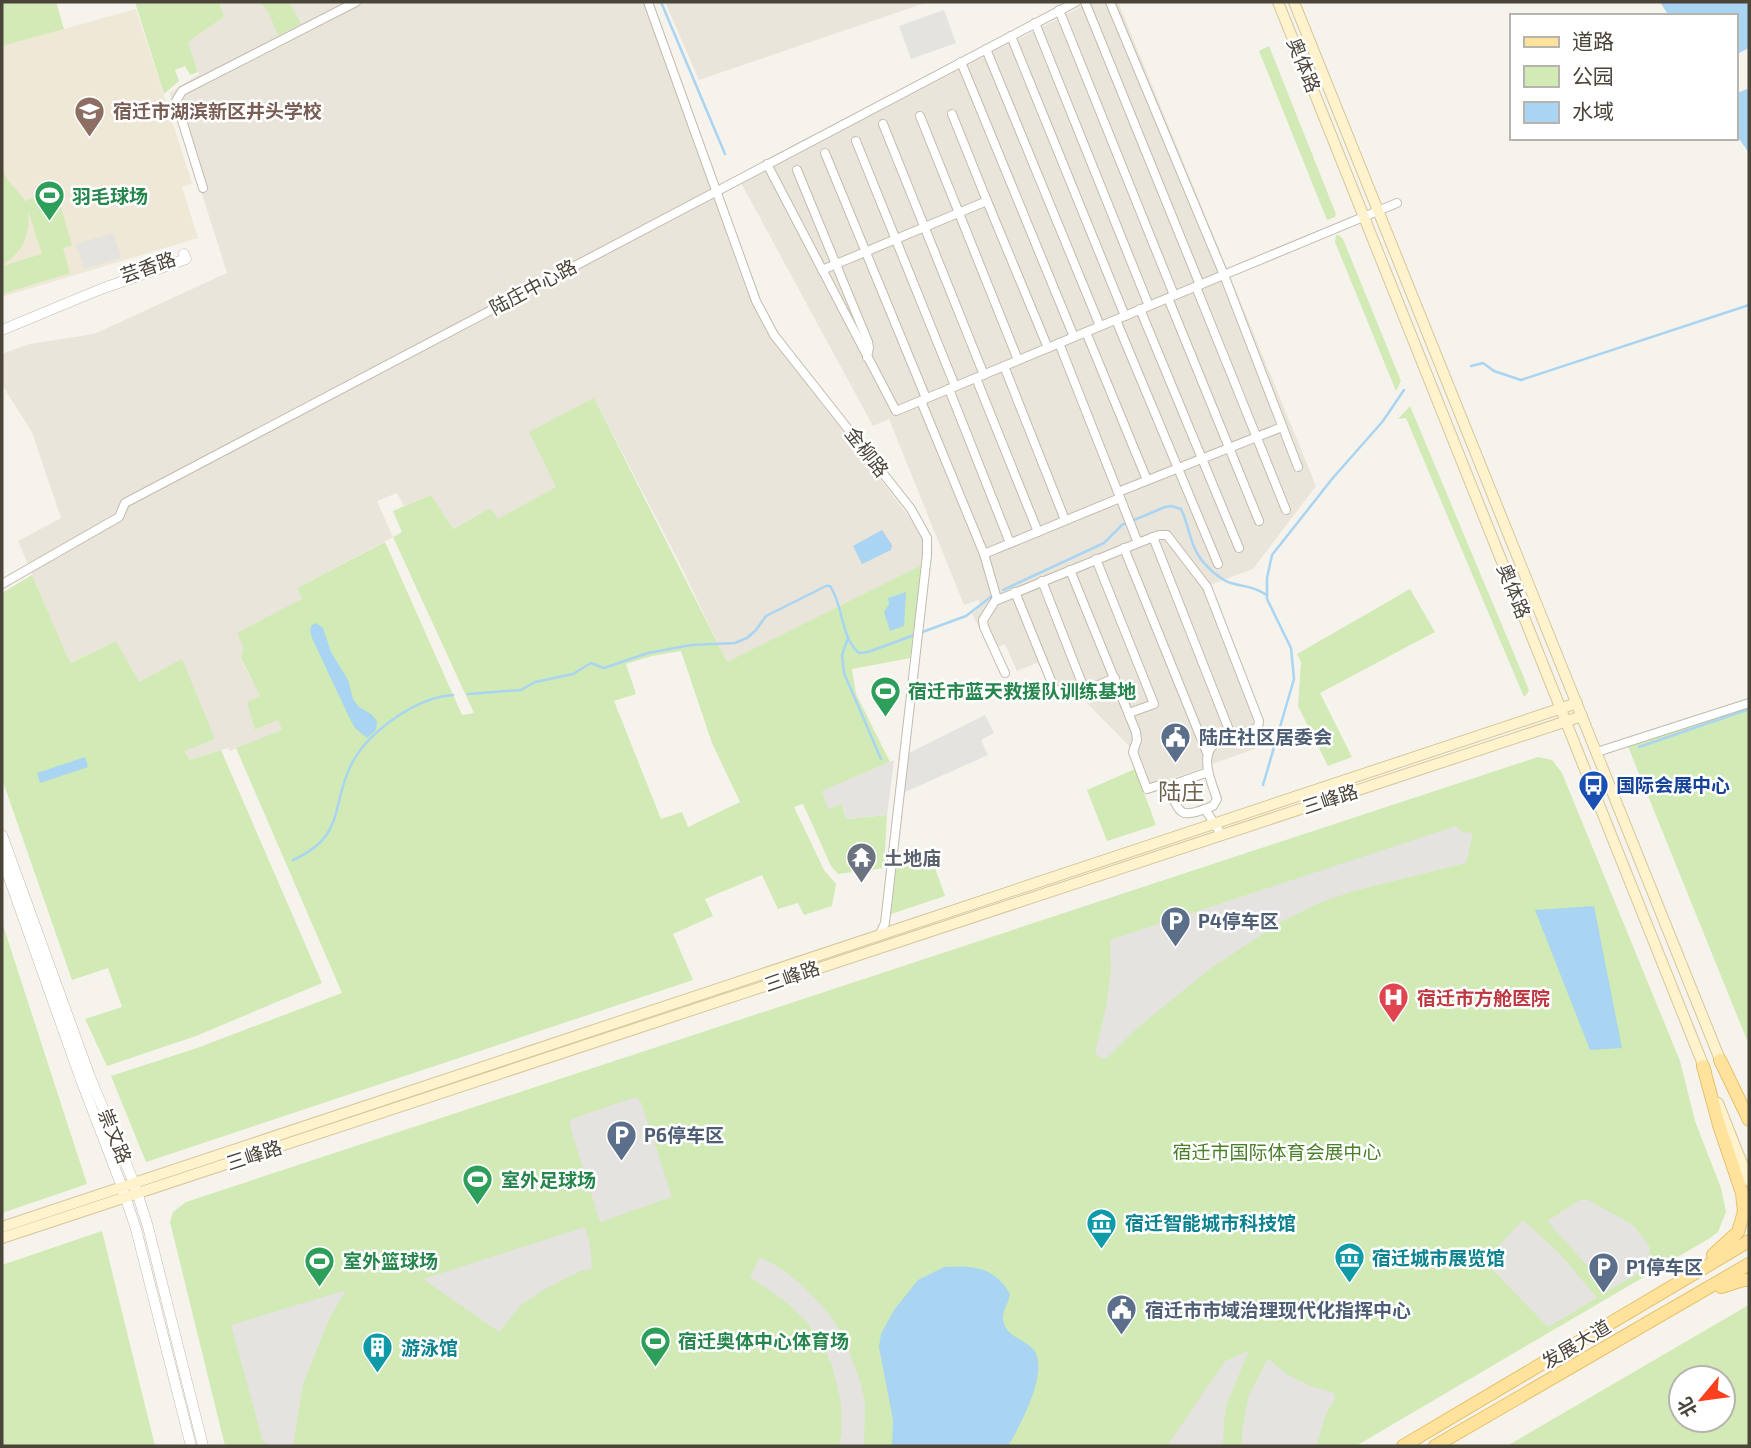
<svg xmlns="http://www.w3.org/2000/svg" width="1751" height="1448" viewBox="0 0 1751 1448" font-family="'Exo 2','Noto Sans SC',sans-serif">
<rect width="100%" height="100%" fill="#f6f3ec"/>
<g fill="#eae5da">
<polygon points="219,2 357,2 359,4 363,2 646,2 746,289 771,338 913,522 922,539 922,565 727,663 680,564 594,398 556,487 498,520 490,508 452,529 431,495 404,506 397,493 377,501 393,537 297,588 303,599 243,646 241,659 260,696 256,730 278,720 282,730 230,751 228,748 190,760 185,750 215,739 138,682 116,641 69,663 18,541 61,518 32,432 2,385 2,354 29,344 94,334 227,273 170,93 199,74 188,42 224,17"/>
<polygon points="665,2 928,2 699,80"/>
<polygon points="1090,2 1118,2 1316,486 1253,569 1210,585 1271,743 1146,788 1130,747 1076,692 1056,701 1039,662 1017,671 1005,644 990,650 972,614 981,606 978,600 964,605 889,419 873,426 741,183"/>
</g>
<polygon fill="#efe8d6" points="136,9 192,183 182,187 198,238 2,297 2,46"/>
<g fill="#d2eab5" fill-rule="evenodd">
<polygon points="2,2 56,2 64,29 2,46"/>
<polygon points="135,2 219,2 224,17 188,42 198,72 190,75 185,66 175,70 179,81 164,94"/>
<polygon points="260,2 294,2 290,4 301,24 278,35 268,11"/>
<polygon points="1269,46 1336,214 1335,217 1327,220 1259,51"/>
<path d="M2 167C7 184 16 187 25 201L56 191 72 245 63 248 70 273 2 294V266L42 254 28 210C31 233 23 253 2 265Z"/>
<polygon points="1336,235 1339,235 1343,239 1401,381 1396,391 1335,242"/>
<path d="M594 398 727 662 922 565 910 658 852 669 856 694 890 762 822 792 842 804 846 819 887 815 884 868 838 874 831 866 803 804 794 807 824 870 836 884 832 906 804 915 798 903 778 909 762 875 705 899 713 916 673 934 693 980 146 1162 111 1076 197 1048 342 993 236 748 282 730 278 720 255 730 247 702 260 696 241 658 243 646 237 633 302 599 297 588 385 542 462 715 474 713 393 537 402 532 393 511 431 495 453 529 490 508 498 519 556 487 529 432ZM681 651 712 743 740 802 688 827 682 812 661 819 614 701 636 694 626 664 652 656Z"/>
<polygon points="1410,406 1527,685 1529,691 1524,697 1406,418 1398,419"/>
<polygon points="32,575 70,663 116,641 139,682 182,659 215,739 185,751 190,760 221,750 322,983 196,1036 107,1066 85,1019 122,1007 108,968 72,980 2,779 2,593"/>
<polygon points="1410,589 1435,632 1320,693 1352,757 1328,766 1298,706 1301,662 1297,654"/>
<polygon points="1749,704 1749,1045 1627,744"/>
<polygon points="1538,757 1552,760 1562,773 1680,1061 1695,1121 1721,1188 1726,1212 1718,1232 1710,1238 1356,1446 225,1446 170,1222 173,1212 186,1202"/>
<polygon points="1135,769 1156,825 1107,841 1087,790"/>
<polygon points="930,854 945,896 888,915 894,868"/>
<polygon points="2,922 87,1184 2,1213"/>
<polygon points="102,1231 155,1446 2,1446 2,1265"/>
<path d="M1749 1305V1446H1507L1747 1306ZM1723 1378V1420H1681V1378Z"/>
</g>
<g fill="#e5e3e0">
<polygon points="944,10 956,43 911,59 899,26"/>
<polygon points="113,233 121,258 84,269 76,244"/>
<polygon points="985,715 994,733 981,740 988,755 903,793 907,754"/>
<polygon points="894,760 887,815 846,819 842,804 828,809 822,791"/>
<polygon points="1456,826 1462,832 1473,833 1466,863 1354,891 1319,903 1281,922 1211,968 1137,1028 1106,1059 1102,1059 1095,1053 1106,1007 1111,970 1110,940"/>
<polygon points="636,1097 641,1102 672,1197 600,1222 569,1123 574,1118"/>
<polygon points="1580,1200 1588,1200 1633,1225 1650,1247 1648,1268 1609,1290 1547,1221"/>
<polygon points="1523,1220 1560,1254 1597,1298 1548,1327 1484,1261"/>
<polygon points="585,1227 590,1245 592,1269 580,1271 545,1289 522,1304 499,1332 423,1279"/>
<polygon points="760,1257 782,1269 803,1286 827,1311 843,1335 861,1384 865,1405 864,1446 839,1446 842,1431 841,1403 833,1369 824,1347 806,1321 785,1301 750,1277"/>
<polygon points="346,1290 329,1319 303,1384 293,1446 270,1446 263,1442 231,1325"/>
<polygon points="1249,1351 1227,1403 1224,1420 1223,1446 1167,1446 1225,1361"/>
<polygon points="1268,1359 1288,1375 1310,1386 1333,1392 1335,1399 1326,1414 1317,1444 1314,1446 1242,1446 1242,1430 1249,1395"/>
</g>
<g fill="#a9d4f2">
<polygon points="1660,2 1749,2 1749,48 1735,55 1735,16 1669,16"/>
<polygon points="1747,89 1749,91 1749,153 1735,133 1735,94"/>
<polygon points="882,530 892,545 891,550 862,564 853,546"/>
<polygon points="906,592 904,626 890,631 884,612 889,604 888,598"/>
<polygon points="316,623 323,628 331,652 348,680 353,699 359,707 371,714 377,721 376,730 367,738 355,728 349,717 312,638 310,630 312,625"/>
<polygon points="85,757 88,767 40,783 37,773"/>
<polygon points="1594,906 1622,1048 1590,1050 1535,910"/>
<path d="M944 1267C973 1265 995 1267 1010 1294 1009 1303 1002 1310 1003 1320 1006 1337 1023 1338 1033 1349 1051 1369 1019 1428 1008 1446H892L893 1420 879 1347 881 1334 894 1310 918 1280Z"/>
</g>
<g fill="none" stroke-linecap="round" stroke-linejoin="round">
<g stroke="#a9d4f2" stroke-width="2.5">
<polyline points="661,2 725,154"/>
<polyline points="1471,366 1483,363 1494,371 1521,380 1749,305"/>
<path d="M1003 590 1104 543 1122 525 1165 507 1171 506 1181 509C1193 535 1188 550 1213 572 1218 576 1225 582 1231 583 1248 588 1250 585 1267 595"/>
<polyline points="848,638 842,655 844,673 881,759"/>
<path d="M468 694 521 690 535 682 573 674 591 663 604 668 648 653 691 645 735 643 747 638 756 630 766 616 826 586H830C844 606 840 637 859 653L868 652 966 616 992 596"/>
<polyline points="1639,747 1749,709"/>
<polyline points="1263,785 1294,679 1291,648 1267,599 1267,578 1272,555 1332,479 1383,421 1404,390"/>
<path d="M293 860C347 836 330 805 352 763 369 731 417 697 453 695"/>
</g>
<defs>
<g id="minor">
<polyline points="648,2 756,301 774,335 911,509 927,538 927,555 885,923 880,934"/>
<polyline points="1085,2 1200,285"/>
<polyline points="1110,2 1224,275 1298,467"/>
<polyline points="1059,10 1174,295"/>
<polyline points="1035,23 1149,306"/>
<polyline points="1011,36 1125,316"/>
<polyline points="986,49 1100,326"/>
<polyline points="961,62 1074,337"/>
<polyline points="952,114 987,201"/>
<polyline points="920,116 1018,360"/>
<polyline points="883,124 984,375"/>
<polyline points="856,141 955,386"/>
<polyline points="825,153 926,398"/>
<polyline points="767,164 896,411 1397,203"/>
<polyline points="797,170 868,342 869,348 867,357"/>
<polyline points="203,188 176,101 182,91 356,2"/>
<polyline points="822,270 987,201 1048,348"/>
<polyline points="1196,287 1286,510"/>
<polyline points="1168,298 1259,521"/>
<polyline points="1140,309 1239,548"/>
<polyline points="1116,320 1218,564"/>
<polyline points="1086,332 1147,480"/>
<polyline points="1004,366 1065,520"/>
<polyline points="976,378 1038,532"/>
<polyline points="949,389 1010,543"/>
<polyline points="921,401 984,554"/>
<polyline points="1118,492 1282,427"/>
<polyline points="1153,537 1231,735"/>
<path d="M1138 543 1159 535H1167L1207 587 1259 721 1258 727C1249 732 1241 732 1231 735 1195 746 1208 772 1217 799L1213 806C1181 818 1180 818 1169 786L1208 772"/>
<polyline points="1124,548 1207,753"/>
<polyline points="1096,559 1154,704 1129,713"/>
<polyline points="1070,570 1136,732 1137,740 1133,752 1147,789 1160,785 1169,786"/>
<polyline points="1042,581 1085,691 1115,678"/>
<polyline points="2,584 119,517 125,503 1076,2"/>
<polyline points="1015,592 1056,693"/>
<polyline points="997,599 984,554 1120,498"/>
<polyline points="1005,673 984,627 983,620 995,601 1138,543 1059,343"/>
<polyline points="1597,752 1749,703"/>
<polyline points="1205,809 1221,834"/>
</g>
<g id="tertiary">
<polyline points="2,330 101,289 186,259 184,254"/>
<polyline points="2,835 90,1077 134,1183 148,1227 203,1446"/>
<polyline points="2,858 81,1080 122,1187 136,1229 191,1446"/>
</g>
<g id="secondary">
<polyline points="1278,2 1706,1072"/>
<polyline points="1294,2 1723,1067"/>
<polyline points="1718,1103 1749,1181"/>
<polyline points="2,1227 1577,703"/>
<polyline points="2,1238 1582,716"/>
</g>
<g id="primary">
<polyline points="1720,1060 1749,1120"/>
<polyline points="1703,1066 1719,1125 1742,1193 1744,1212 1738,1232 1713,1255"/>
<polyline points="1721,1287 1743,1280 1749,1280"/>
<polyline points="1403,1446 1749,1241"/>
<polyline points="1435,1446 1749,1264"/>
</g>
</defs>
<use href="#minor" stroke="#c2bbae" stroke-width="10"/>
<use href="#tertiary" stroke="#c2bbae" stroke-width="11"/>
<use href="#secondary" stroke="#d6c79b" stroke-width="12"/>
<use href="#primary" stroke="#e6c16a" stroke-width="14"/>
<use href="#minor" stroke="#fff" stroke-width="8"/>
<use href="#tertiary" stroke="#fff" stroke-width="10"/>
<use href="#secondary" stroke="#fff3cd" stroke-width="10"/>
<use href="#primary" stroke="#ffe39c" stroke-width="12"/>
</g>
<defs>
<symbol id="school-pin" viewBox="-11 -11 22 30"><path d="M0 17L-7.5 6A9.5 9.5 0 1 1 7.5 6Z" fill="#8d6e63" stroke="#fff"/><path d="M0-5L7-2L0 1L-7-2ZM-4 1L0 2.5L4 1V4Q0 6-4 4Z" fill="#fff"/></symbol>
<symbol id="stadium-pin" viewBox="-11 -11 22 30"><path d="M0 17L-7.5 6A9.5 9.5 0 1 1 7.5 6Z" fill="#2e9e5b" stroke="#fff"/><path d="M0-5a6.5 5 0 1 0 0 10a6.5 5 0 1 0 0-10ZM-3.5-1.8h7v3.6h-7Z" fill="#fff"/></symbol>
<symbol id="civic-pin" viewBox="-11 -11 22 30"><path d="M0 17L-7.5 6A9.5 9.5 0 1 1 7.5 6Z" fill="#5c6f8a" stroke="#fff"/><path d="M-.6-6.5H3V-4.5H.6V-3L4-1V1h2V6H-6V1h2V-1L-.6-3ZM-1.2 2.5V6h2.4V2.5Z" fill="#fff"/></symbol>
<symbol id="bus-pin" viewBox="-11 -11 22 30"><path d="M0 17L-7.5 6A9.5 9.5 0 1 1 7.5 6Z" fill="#1a4fb4" stroke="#fff"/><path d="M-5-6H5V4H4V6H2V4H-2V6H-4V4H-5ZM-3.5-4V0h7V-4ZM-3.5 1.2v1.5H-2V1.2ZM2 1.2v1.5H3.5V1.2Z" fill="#fff"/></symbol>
<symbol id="temple-pin" viewBox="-11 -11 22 30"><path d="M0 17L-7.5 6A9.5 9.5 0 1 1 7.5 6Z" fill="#6b7280" stroke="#fff"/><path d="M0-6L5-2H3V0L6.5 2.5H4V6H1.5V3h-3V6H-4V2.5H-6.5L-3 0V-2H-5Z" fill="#fff"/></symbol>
<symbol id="parking-pin" viewBox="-11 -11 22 30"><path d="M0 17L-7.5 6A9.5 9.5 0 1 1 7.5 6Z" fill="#5c6f8a" stroke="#fff"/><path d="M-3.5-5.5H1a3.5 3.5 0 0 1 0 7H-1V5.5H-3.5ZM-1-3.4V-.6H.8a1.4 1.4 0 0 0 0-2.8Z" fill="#fff"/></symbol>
<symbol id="hospital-pin" viewBox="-11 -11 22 30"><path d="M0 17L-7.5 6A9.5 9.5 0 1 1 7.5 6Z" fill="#e0444e" stroke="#fff"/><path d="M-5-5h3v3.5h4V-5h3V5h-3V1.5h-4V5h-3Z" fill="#fff"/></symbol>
<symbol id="museum-pin" viewBox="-11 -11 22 30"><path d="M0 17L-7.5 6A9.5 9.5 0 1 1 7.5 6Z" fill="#0f9aa8" stroke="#fff"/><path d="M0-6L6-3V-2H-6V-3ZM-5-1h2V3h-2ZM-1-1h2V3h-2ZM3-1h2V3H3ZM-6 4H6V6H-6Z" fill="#fff"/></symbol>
<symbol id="building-pin" viewBox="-11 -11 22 30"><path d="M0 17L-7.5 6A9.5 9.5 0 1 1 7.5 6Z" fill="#0f9aa8" stroke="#fff"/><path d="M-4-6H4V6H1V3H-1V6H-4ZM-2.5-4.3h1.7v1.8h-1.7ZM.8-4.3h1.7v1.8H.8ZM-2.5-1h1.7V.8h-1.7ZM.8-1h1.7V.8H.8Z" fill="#fff"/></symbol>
</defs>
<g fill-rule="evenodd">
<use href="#school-pin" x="72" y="94" width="35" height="47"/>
<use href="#stadium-pin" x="32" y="178" width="35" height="47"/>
<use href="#stadium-pin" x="868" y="674" width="35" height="47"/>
<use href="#civic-pin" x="1158" y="720" width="35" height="47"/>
<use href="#bus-pin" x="1576" y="768" width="35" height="47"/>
<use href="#temple-pin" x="844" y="840" width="35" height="47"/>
<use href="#parking-pin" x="1158" y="904" width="35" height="47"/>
<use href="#hospital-pin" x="1376" y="980" width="35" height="47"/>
<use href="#parking-pin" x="604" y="1118" width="35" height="47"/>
<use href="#stadium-pin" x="460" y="1162" width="35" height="47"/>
<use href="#museum-pin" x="1084" y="1206" width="35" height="47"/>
<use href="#museum-pin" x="1332" y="1240" width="35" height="47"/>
<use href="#stadium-pin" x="302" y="1244" width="35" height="47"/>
<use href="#parking-pin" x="1586" y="1250" width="35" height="47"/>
<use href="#civic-pin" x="1104" y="1292" width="35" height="47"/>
<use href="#stadium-pin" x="638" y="1324" width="35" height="47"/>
<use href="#building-pin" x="360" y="1330" width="35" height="47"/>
</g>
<g text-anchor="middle" stroke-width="5" stroke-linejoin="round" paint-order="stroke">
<g font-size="19" fill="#4b4439" stroke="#fff">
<text transform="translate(1304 65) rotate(68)" y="7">奥体路</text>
<text transform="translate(148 267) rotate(-19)" y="7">芸香路</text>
<text transform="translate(533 287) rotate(-28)" y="7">陆庄中心路</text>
<text transform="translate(867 452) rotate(52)" y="7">金柳路</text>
<text transform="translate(1514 591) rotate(68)" y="7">奥体路</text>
<text transform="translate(1330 799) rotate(-18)" y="7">三峰路</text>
<text transform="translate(792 976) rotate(-19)" y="7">三峰路</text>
<text transform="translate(115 1136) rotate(68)" y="7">崇文路</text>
<text transform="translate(254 1155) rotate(-18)" y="7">三峰路</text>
<text transform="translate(1576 1344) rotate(-31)" y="7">发展大道</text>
</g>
<g font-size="19" font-weight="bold" fill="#785e54" stroke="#fff" text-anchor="start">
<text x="113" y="118">宿迁市湖滨新区井头学校</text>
</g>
<g font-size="19" font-weight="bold" fill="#27864d" stroke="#fff" text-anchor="start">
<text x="72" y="203">羽毛球场</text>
<text x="908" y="698">宿迁市蓝天救援队训练基地</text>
<text x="501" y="1187">室外足球场</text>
<text x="343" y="1268">室外篮球场</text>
<text x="678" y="1348">宿迁奥体中心体育场</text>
</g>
<g font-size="19" font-weight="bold" fill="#4e5e75" stroke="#fff" text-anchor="start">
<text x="1199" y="744">陆庄社区居委会</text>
<text x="1198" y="928">P4停车区</text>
<text x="644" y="1142">P6停车区</text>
<text x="1626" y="1274">P1停车区</text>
<text x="1145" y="1317">宿迁市市域治理现代化指挥中心</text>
</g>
<g font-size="19" font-weight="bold" fill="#164399" stroke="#fff" text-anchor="start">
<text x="1616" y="792">国际会展中心</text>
</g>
<g font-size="19" font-weight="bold" fill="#5b616d" stroke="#fff" text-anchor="start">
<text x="884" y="865">土地庙</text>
</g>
<g font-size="19" font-weight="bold" fill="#be3a42" stroke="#fff" text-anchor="start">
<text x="1417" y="1005">宿迁市方舱医院</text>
</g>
<g font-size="19" fill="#4a7f2a" stroke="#fff">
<text x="1277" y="1159">宿迁市国际体育会展中心</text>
</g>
<g font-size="19" font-weight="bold" fill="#0d838f" stroke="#fff" text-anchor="start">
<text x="1125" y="1230">宿迁智能城市科技馆</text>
<text x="1372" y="1265">宿迁城市展览馆</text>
<text x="401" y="1355">游泳馆</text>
</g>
<g font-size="23" fill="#6e6250" stroke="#fff">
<text x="1181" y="800">陆庄</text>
</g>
</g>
<rect width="1751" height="1448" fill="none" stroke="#4b4439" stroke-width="7"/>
<rect x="1510" y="14" width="228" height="126" fill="#ffffff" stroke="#b7b4b0" stroke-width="2"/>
<rect x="1524" y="37" width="35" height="10" fill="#ffe39c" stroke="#b7b4b0" stroke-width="2"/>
<text x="1572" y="49" font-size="21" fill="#4b4439">道路</text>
<rect x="1524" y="66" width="35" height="21" fill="#d2eab5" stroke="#b7b4b0" stroke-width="2"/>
<text x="1572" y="84" font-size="21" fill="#4b4439">公园</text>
<rect x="1524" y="102" width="35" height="21" fill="#a9d4f2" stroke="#b7b4b0" stroke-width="2"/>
<text x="1572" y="119" font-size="21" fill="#4b4439">水域</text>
<g transform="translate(1702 1399) rotate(241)"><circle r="33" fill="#ffffff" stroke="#b7b4b0" stroke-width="2"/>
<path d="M0-5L12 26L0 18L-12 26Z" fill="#fc3f1d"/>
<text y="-10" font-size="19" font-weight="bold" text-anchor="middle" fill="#4b4439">北</text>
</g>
</svg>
